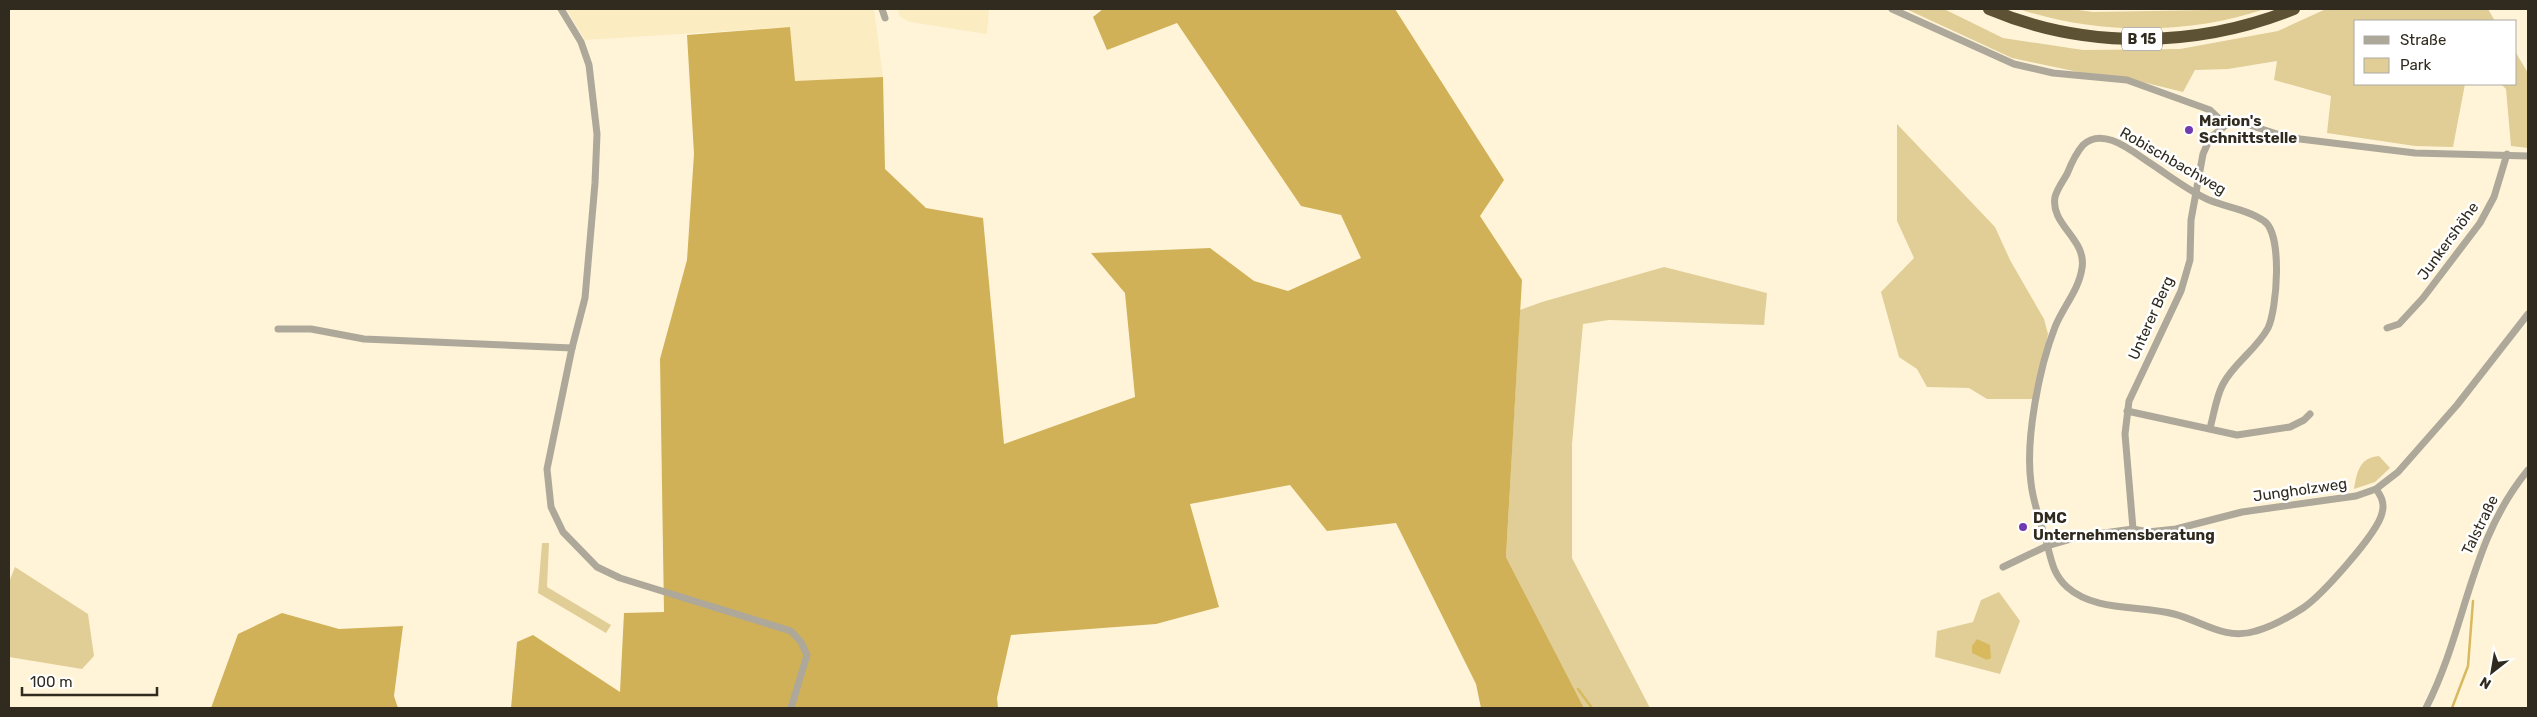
<svg xmlns="http://www.w3.org/2000/svg" width="2537" height="717" viewBox="0 0 2537 717" font-family="Rubik,sans-serif">
<rect width="100%" height="100%" fill="#fff4d8"/>
<g fill="#fbecc1">
<polygon points="566,9 874,9 883,77 794,81 790,27 585,40"/>
<polygon points="898,9 989,9 987,34 910,22 899,16"/>
</g>
<g fill="#e1ce97">
<polygon points="1906,9 1944,9 2003,38 2083,50 2180,49 2278,31 2326,9 2488,9 2495,21 2356,21 2356,84 2465,84 2453,147 2415,146 2327,133 2331,96 2274,80 2277,61 2228,69 2195,70 2183,92 2122,77 2097,76 2012,58"/>
<path d="M2019 9H2071L2093 12 2265 9C2188 35 2096 35 2019 9Z"/>
<polygon points="2516,53 2528,73 2528,148 2511,146 2506,89 2501,84 2516,84"/>
<polygon points="1897,124 1995,227 2010,260 2044,319 2048,334 2033,399 1987,399 1969,388 1927,387 1917,369 1899,357 1881,292 1914,258 1897,221"/>
<polygon points="1664,267 1767,293 1764,325 1609,320 1583,324 1572,444 1572,558 1650,708 1584,708 1506,557 1520,310 1542,302"/>
<path d="M2379 456 2390 468 2375 482 2354 489C2357 472 2359 458 2379 456Z"/>
<polygon points="542,543 549,543 547,587 611,625 606,633 538,593"/>
<polygon points="15,567 88,614 94,656 82,669 9,657 9,582"/>
<polygon points="1999,592 2020,621 2000,674 1935,657 1937,631 1973,622 1981,600"/>
</g>
<g fill="#d1b157">
<polygon points="1103,9 1395,9 1504,180 1480,216 1522,280 1506,557 1584,708 1481,708 1476,684 1396,523 1327,531 1290,485 1190,504 1219,607 1156,624 1011,635 997,698 998,708 511,708 517,642 533,635 620,692 624,613 664,612 660,359 687,260 694,154 687,35 790,27 795,81 883,77 885,169 926,208 983,218 1004,444 1135,397 1125,293 1091,253 1210,248 1254,281 1288,291 1361,258 1341,215 1301,206 1177,23 1107,50 1093,17"/>
<polygon points="282,613 339,629 403,626 394,696 398,708 211,708 238,634"/>
</g>
<polygon fill="#d8b95e" points="1977,639 1990,645 1991,658 1987,660 1972,653 1972,646"/>
<g fill="none" stroke-linecap="round" stroke-linejoin="round">
<g stroke="#d8b95e" stroke-width="2.5">
<polyline points="1578,689 1592,708"/>
<polyline points="2452,708 2468,666 2473,601"/>
</g>
<g stroke="#ada899" stroke-width="7">
<polyline points="561,9 581,42 589,65 597,134 595,183 585,298 572,348 547,469 551,507 563,532 597,567 620,578 791,631 801,642 807,655 791,708"/>
<polyline points="882,9 885,18"/>
<polyline points="1892,9 2014,64 2053,73 2127,80 2210,110 2226,125"/>
<polyline points="2387,328 2399,324 2423,298 2480,223 2494,197 2507,154"/>
<polyline points="278,329 311,329 364,339 572,348"/>
<polyline points="2127,411 2237,435 2290,427 2304,420 2310,414"/>
<path d="M2210 428C2214 414 2216 397 2223 384 2234 363 2257 349 2268 328 2277 309 2283 234 2264 221 2249 210 2226 207 2209 200 2189 191 2171 177 2153 165 2135 154 2104 125 2083 145 2076 153 2071 164 2067 174 2063 181 2057 189 2055 197 2050 225 2087 239 2082 268 2079 290 2063 307 2055 327 2039 368 2025 440 2031 483 2033 502 2040 521 2046 540 2051 558 2052 573 2067 587 2095 612 2140 605 2174 614 2202 621 2225 641 2256 631 2271 627 2289 617 2303 608 2321 596 2378 533 2382 513 2385 503 2381 496 2376 489"/>
<polyline points="2133,529 2125,434 2129,401 2181,291 2190,260 2191,220 2203,154 2210,138 2226,125 2243,123 2277,134 2300,139 2415,153 2528,156"/>
<polyline points="2003,567 2047,546 2082,536 2133,529 2148,532 2176,529 2242,512 2356,496 2376,489 2398,472 2457,405 2528,314"/>
<path d="M2426 708C2467 628 2469 541 2528 470"/>
</g>
<path stroke="#5d5233" stroke-width="12" d="M1989 9C2086 50 2197 48 2294 9"/>
</g>
<g fill="#703ab1" stroke="#fff" stroke-width="2">
<circle cx="2189" cy="130" r="5"/>
<circle cx="2023" cy="527" r="5"/>
</g>
<g text-anchor="middle" stroke-width="5" stroke-linejoin="round" paint-order="stroke">
<rect fill="#fff" stroke="#6e6b62" stroke-width="1" x="2122" y="27.5" width="40" height="23" rx="4"/>
<g font-size="14" font-weight="bold" fill="#302b1e">
<text x="2142" y="44">B 15</text>
</g>
<g font-size="15" font-weight="bold" fill="#302b1e" stroke="#fff" text-anchor="start">
<text x="2199" y="126">Marion's<tspan x="2199" dy="17">Schnittstelle</tspan></text>
<text x="2033" y="523">DMC<tspan x="2033" dy="17">Unternehmensberatung</tspan></text>
</g>
<g font-size="15" fill="#302b1e" stroke="#fff">
<text transform="translate(2173 161) rotate(30)" y="5">Robischbachweg</text>
<text transform="translate(2448 241) rotate(-54)" y="5">Junkershöhe</text>
<text transform="translate(2151 318) rotate(-66)" y="5">Unterer Berg</text>
<text transform="translate(2300 490) rotate(-8)" y="5">Jungholzweg</text>
<text transform="translate(2480 525) rotate(-64)" y="5">Talstraße</text>
</g>
</g>
<rect width="2537" height="717" fill="none" stroke="#302b1e" stroke-width="20"/>
<rect x="2354" y="20" width="162" height="65" fill="#ffffff" stroke="#acaaa5"/>
<rect x="2364" y="36" width="25" height="8" fill="#ada899" stroke="#acaaa5"/>
<text x="2400" y="45" font-size="15" fill="#302b1e">Straße</text>
<rect x="2364" y="58" width="25" height="15" fill="#e1ce97" stroke="#acaaa5"/>
<text x="2400" y="70" font-size="15" fill="#302b1e">Park</text>
<g transform="translate(2492 672) rotate(211)" stroke="#ffffff" stroke-width="4" paint-order="stroke">
<path d="M0-4L9 19L0 12L-9 19Z" fill="#302b1e"/>
<text y="-8" font-size="14" font-weight="bold" text-anchor="middle" fill="#302b1e">N</text>
</g>
<path d="M22 687v8h135v-8" fill="none" stroke="#302b1e" stroke-width="2.5"/>
<text x="30" y="687" font-size="15" fill="#302b1e" stroke="#ffffff" stroke-width="4" paint-order="stroke">100 m</text>
</svg>
